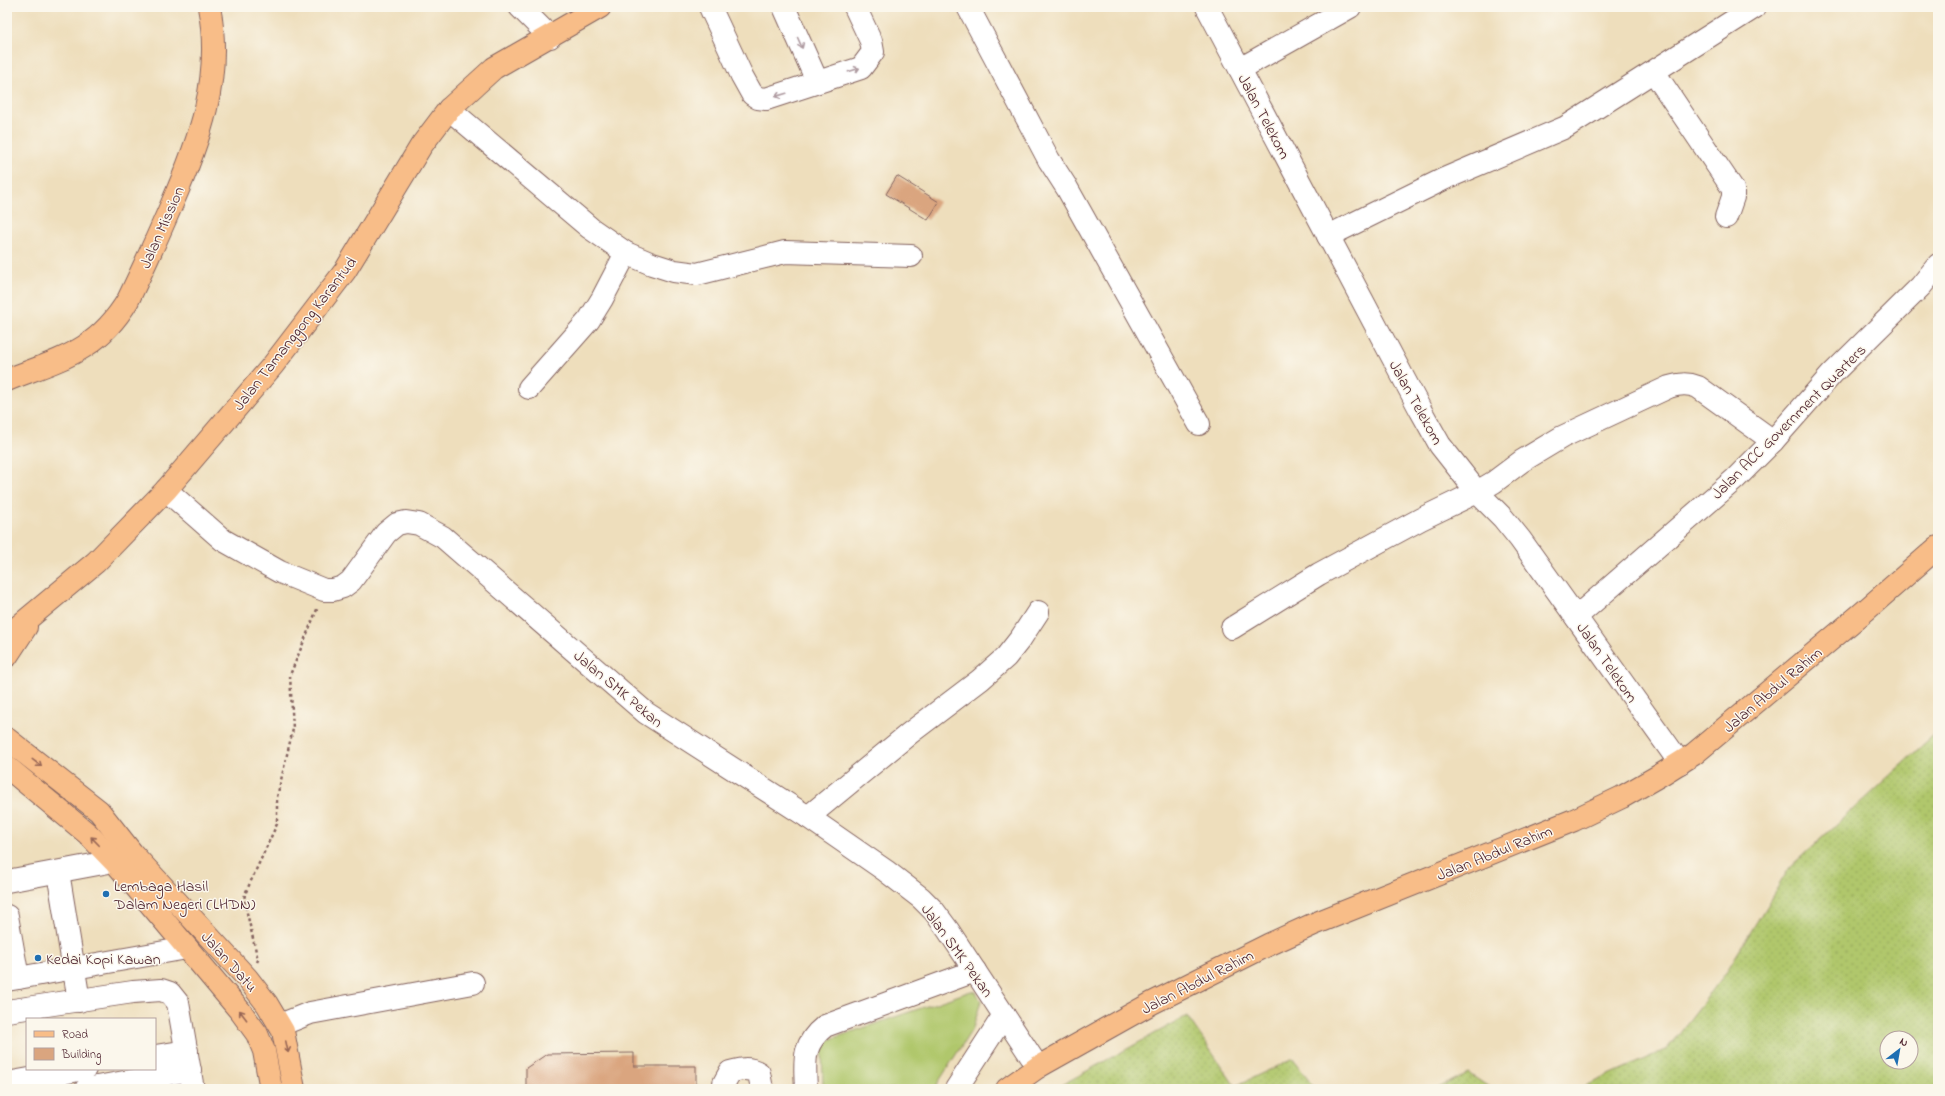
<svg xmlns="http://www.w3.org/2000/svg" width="1945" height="1096" viewBox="0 0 1945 1096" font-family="'Indie Flower',sans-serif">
<defs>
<pattern id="grass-dots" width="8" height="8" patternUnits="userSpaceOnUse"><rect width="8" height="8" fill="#b0c76c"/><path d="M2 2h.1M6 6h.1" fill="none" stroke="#99aa5e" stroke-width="1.8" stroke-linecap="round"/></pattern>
</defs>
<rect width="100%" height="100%" fill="#fbf7ec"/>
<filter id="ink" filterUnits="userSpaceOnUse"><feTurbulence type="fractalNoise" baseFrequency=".025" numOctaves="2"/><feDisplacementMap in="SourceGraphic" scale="8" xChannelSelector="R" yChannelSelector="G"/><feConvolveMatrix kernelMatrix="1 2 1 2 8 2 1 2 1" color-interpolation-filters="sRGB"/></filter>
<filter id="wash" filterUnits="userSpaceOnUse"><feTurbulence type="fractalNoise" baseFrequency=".012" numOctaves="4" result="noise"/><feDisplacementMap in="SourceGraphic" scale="16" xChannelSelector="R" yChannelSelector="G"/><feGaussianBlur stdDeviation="0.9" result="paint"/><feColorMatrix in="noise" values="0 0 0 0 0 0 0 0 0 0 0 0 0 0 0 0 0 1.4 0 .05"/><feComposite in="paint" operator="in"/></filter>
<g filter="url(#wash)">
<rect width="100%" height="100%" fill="#eedebc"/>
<g fill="url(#grass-dots)" stroke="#7d734c" fill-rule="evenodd">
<path d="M1938 731V1089H1578L1667 1049 1725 974 1790 867ZM1887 1038H1911V1062H1887Z"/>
<polygon points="1187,1016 1235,1086 1293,1059 1315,1089 1054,1089"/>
<polygon points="1468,1073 1492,1089 1436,1089"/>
</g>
<polygon fill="#b0c76c" stroke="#7d734c" points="971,991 976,992 981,1001 973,1028 934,1089 823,1089 822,1042"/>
<g id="blocks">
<g fill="#daa57f">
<polygon points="897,176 939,202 928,220 886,194"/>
<polygon points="634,1053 634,1066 696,1066 696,1089 526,1089 526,1068 547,1054"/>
</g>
</g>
</g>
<g filter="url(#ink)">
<use href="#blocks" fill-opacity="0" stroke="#83625e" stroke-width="1"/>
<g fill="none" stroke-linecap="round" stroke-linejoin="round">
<defs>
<g id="minor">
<polyline points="520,7 550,37"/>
<polyline points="710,7 742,76 752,94 758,98 766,99 861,68 873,52 871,41 855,7"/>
<polyline points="784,7 817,81"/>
<polyline points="968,7 1049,160 1067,188 1199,424"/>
<polyline points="1207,7 1421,411 1440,445 1477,492 1503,518 1520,539 1680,763"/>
<polyline points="1240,69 1350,7"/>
<polyline points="1654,72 1733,189 1733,197 1726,217"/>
<polyline points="449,109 590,228 626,253 652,264 674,271 697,274 785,252 911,256"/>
<polyline points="1328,236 1444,179 1566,127 1755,7"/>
<polyline points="529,388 589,320 602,299 626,253"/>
<polyline points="166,490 223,540 280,572 324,590 333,590 343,587 351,581 386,533 397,524 406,522 419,524 443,537 646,713 808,817 886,871 921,898 934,911 948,930 1038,1067"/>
<polyline points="1576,617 1735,479 1773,441 1832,374 1921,286 1938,265"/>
<path d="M1232 628 1319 574 1421 519 1477 492 1494 482 1522 461 1562 437 1669 387C1680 384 1687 383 1698 387L1773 441"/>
<polyline points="808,817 910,733 980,680 1006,657 1021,638 1038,612"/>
<polyline points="58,872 79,1001"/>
<polyline points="7,881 114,861 128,854"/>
<polyline points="7,916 18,978"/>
<polyline points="7,980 187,948"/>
<polyline points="7,1011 133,992 161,990 170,993 178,1003 193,1089"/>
<polyline points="280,1025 310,1013 473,983"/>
<polyline points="155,1056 187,1051"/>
<polyline points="7,1083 85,1069"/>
<polyline points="86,1089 190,1070"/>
<path d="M724 1089V1083L730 1072C740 1069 749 1067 759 1073L762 1089"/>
<path d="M806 1089C805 1062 801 1045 825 1026L975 971"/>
<polyline points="956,1089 1004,1015"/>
</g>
<g id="major">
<path d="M7 380C60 359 97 352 128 300 143 269 157 238 171 206 199 142 223 78 209 7"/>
<polyline points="7,636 96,562 166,490 273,365 345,271 421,146 449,109 494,68 600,7"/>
<polyline points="7,656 26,627"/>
<polyline points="7,739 99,811 132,853 247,978 267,1004 283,1031 294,1089"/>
<polyline points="7,767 88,834 114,861 241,1012 257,1034 264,1051 271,1089"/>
<polyline points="1007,1089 1038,1067 1152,1003 1268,945 1314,924 1574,820 1622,797 1662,774 1694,754 1866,610 1938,547"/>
</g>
</defs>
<use href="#minor" stroke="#83625e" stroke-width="24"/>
<use href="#major" stroke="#83625e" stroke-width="24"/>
<polyline stroke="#83625e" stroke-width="2.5" stroke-dasharray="3 3" stroke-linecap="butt" points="257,962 258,960 244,900 245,894 277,824 277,797 293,729 290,675 318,607"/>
<use href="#minor" stroke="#fff" stroke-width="22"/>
<use href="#major" stroke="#f8bd88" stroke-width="22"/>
</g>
<defs><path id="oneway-shaft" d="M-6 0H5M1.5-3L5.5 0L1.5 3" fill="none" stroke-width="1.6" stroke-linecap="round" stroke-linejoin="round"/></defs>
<g stroke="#ae9aa0">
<use href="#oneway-shaft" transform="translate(800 43) rotate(66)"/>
<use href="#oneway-shaft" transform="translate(854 70) rotate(-18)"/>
<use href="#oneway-shaft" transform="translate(781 95) rotate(164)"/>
</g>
<g stroke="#986655">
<use href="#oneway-shaft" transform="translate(37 763) rotate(37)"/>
<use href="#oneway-shaft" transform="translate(95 841) rotate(-134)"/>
<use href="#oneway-shaft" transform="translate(243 1015) rotate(-127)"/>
<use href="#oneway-shaft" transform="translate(287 1047) rotate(78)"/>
</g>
</g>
<g fill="#1f6fb2" stroke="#fbf7ec" stroke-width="1.5">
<circle cx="106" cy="894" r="4"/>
<circle cx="38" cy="958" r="4"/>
</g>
<g text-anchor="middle" stroke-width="3" stroke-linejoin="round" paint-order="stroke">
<g font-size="16" fill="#4a1f2b" stroke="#fbf7ec">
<text transform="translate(1265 116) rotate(62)" y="6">Jalan Telekom</text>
<text transform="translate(161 227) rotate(-66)" y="6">Jalan Mission</text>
<text transform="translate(294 333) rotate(-52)" y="6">Jalan Tamanggong Karantud</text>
<text transform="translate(1417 402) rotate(61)" y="6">Jalan Telekom</text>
<text transform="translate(1788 421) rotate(-45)" y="6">Jalan ACC Government Quarters</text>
<text transform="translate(1608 662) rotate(55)" y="6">Jalan Telekom</text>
<text transform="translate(619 688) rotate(40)" y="6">Jalan SMK Pekan</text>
<text transform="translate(1772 689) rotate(-40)" y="6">Jalan Abdul Rahim</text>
<text transform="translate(1494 852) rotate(-22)" y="6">Jalan Abdul Rahim</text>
<text transform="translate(958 950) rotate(54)" y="6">Jalan SMK Pekan</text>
<text transform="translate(230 961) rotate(48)" y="6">Jalan Datu</text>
<text transform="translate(1197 981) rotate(-27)" y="6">Jalan Abdul Rahim</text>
</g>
<g font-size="16" fill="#4a1f2b" stroke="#fbf7ec" text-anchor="start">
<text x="114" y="891">Lembaga Hasil<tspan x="114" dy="18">Dalam Negeri (LHDN)</tspan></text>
<text x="46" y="964">Kedai Kopi Kawan</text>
</g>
</g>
<rect width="1945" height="1096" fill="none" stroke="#fbf7ec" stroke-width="24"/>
<rect x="26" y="1018" width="130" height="52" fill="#fbf7ec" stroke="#b4a19f"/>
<rect x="34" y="1031" width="20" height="6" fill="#f8bd88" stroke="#b4a19f"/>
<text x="62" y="1038" font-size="12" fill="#4a1f2b">Road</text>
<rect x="34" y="1048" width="20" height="12" fill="#daa57f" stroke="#b4a19f"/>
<text x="62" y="1058" font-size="12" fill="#4a1f2b">Building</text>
<g transform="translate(1899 1050) rotate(31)"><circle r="19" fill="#fbf7ec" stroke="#b4a19f"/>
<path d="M0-3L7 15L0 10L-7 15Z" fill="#1f6fb2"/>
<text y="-6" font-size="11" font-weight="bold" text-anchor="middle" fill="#4a1f2b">N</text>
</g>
</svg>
